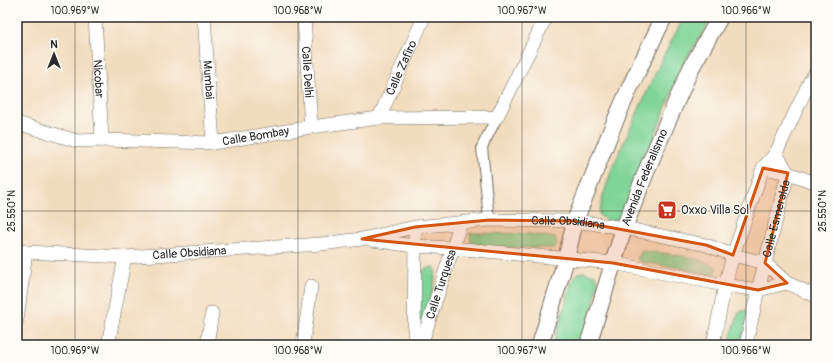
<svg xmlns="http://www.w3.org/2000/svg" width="833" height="362" viewBox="0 0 833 362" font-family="Pangolin,sans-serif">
<rect width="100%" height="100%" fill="#fdfcf7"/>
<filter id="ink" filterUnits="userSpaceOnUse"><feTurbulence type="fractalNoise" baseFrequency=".025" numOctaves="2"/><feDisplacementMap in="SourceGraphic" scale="8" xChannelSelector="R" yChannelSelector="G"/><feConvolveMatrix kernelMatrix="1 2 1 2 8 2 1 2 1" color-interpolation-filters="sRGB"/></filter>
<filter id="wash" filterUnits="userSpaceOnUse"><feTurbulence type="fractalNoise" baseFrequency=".012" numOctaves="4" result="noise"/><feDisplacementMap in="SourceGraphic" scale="16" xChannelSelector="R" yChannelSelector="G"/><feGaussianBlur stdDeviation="0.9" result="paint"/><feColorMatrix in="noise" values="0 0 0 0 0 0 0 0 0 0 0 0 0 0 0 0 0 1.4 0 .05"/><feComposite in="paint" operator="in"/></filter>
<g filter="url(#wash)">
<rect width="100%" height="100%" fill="#f2dcbe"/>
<g fill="#7fd497" stroke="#558061">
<polygon points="684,17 713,17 683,64 623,215 617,219 611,222 606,220 599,215 603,196 612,169 634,120 661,61"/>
<polygon points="470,233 530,234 555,238 557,245 554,248 494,247 473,246 471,243"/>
<path d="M642 251C667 254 694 255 716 267L715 273 711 275 675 267 641 262 637 259Z"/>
<polygon points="433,267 436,269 434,285 423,327 418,327 420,275 423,270"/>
<polygon points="583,272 595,275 598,282 592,312 582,345 553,345 572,281 577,273"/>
<polygon points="746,310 749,312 745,329 739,345 728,345 739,312"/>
</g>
</g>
<g filter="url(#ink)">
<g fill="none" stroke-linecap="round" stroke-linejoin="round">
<defs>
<polyline id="pedestrian" points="489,220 482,147 497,117"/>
<g id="minor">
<path id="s1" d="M95 17 102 140"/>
<path id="s2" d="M204 17 213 143"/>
<path id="s3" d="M304 17 311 127"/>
<path id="s4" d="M379 118 424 17"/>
<path id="s5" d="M17 123 77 141 102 140 213 143 311 127 379 118 497 117 546 17"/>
<polyline points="763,168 788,173 816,183"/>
<polyline points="372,240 414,246 453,248 613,263 725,285 758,290 787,283"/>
<path id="s6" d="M17 250 26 252 125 257 321 244 362 239 415 227 489 220 575 221 624 228 706 245 733 255 765 263 787 283 816 296"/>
<polyline points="17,320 26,252"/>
<polyline points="108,345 125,257"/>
<polyline points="207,345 212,313"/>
<polyline points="303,345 311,286"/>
<polyline points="414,345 415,237"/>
<path id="s7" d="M421 345 453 248 460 223"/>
<polyline points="713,345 725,285 733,255 763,168 776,153 810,81 816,72"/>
<path id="s8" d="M746 345 758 290 788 173 776 153"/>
</g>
<g id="tertiary">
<polyline points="540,345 566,259 575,221 613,126 630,87 659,27 664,17"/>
<path id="s9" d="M588 345 624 228 648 167 666 125 691 68 720 17"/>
</g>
</defs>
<use href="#pedestrian" stroke="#71695e" stroke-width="12"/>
<use href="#minor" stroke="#71695e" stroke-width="14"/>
<use href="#tertiary" stroke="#71695e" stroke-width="18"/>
<use href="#pedestrian" stroke="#fff" stroke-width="10"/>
<use href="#minor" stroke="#fff" stroke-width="13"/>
<use href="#tertiary" stroke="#fff" stroke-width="16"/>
</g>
</g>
<path fill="#d5540f" fill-opacity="0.2" stroke="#d5540f" stroke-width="3" stroke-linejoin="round" d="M763 168 788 173 765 263 787 283 758 290 613 263 362 239 415 227 489 220 575 221 706 245 733 255Z"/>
<path fill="none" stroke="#2b2b2b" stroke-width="1" stroke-opacity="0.45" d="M75 17V345M298 17V345M522 17V345M746 17V345M17 211H816"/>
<defs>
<symbol id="supermarket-square" viewBox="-11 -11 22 22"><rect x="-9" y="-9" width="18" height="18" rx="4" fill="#c8321e" stroke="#fdfcf7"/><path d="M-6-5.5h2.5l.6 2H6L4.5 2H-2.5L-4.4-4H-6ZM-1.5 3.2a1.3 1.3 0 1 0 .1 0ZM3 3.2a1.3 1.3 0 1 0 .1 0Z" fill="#fff"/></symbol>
</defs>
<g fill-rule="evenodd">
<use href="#supermarket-square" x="656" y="199" width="22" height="22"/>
</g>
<g text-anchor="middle" stroke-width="3" stroke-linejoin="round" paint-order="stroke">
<g font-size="12" fill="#2b2b2b" stroke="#fdfcf7">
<text dy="4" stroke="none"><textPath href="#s4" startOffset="55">Calle Zafiro</textPath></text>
<text dy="4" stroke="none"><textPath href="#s3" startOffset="55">Calle Delhi</textPath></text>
<text dy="4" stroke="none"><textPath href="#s1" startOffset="62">Nicobar</textPath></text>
<text dy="4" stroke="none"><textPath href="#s2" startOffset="63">Mumbai</textPath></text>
<text dy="4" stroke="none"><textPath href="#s5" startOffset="242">Calle Bombay</textPath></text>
<text dy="4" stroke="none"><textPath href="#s9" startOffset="177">Avenida Federalismo</textPath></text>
<text dy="4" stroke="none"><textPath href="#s8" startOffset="130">Calle Esmeralda</textPath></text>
<text dy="4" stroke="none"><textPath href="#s6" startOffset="554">Calle Obsidiana</textPath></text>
<text dy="4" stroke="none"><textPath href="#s6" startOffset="173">Calle Obsidiana</textPath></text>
<text dy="4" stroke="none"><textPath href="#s7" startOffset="64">Calle Turquesa</textPath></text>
</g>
<g font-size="12" fill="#2b2b2b" stroke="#fdfcf7" text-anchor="start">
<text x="681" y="214">Oxxo Villa Sol</text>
</g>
</g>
<rect width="833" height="362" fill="none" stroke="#fdfcf7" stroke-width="44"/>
<g transform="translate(54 54)" stroke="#fdfcf7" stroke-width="3" paint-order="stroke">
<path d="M0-3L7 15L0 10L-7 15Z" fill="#2b2b2b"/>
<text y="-6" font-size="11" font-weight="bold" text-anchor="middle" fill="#2b2b2b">N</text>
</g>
<rect x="22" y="22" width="789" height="318" fill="none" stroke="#2b2b2b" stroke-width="1.5"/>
<g font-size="10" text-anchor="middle" fill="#2b2b2b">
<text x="75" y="14">100.969°W</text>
<text x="298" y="14">100.968°W</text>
<text x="522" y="14">100.967°W</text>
<text x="746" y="14">100.966°W</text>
<text transform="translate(11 211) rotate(-90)" y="4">25.550°N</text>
<text transform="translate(822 211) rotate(-90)" y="4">25.550°N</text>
<text x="75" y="354">100.969°W</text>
<text x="298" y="354">100.968°W</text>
<text x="522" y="354">100.967°W</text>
<text x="746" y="354">100.966°W</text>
</g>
</svg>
